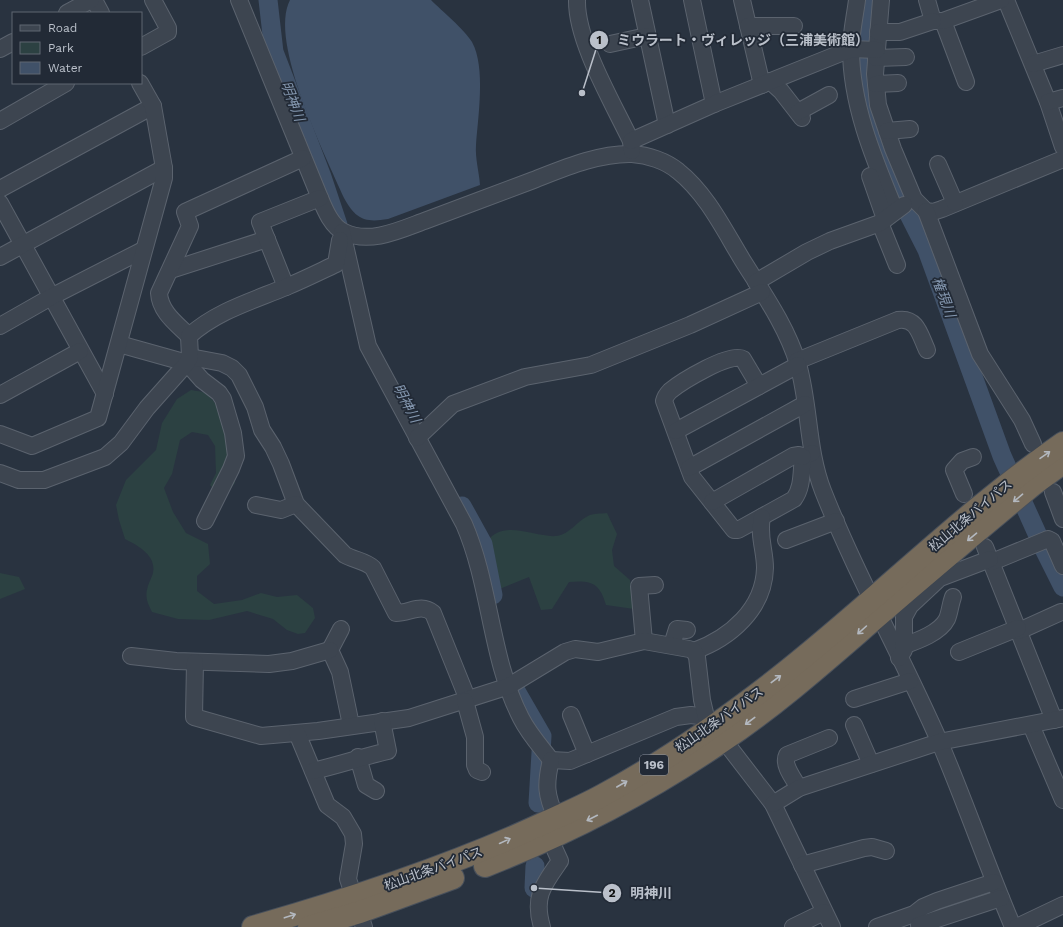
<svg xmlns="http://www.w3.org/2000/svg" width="1063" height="927" viewBox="0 0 1063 927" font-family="'Work Sans','Noto Sans JP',sans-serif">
<rect width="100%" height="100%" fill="#293340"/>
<g fill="#2c4142">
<path d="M191 390C196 391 203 391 206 394 227 407 233 461 235 483L228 492H216L210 485 216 473 215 446 208 435 192 432 180 440 172 474 164 488 173 512 186 533 208 544 210 564 197 576V591L214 604 242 600 261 593 277 597 297 595 313 608 315 618 305 633 298 634 287 630 273 619 247 611 209 620 178 619 152 612C150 608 148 604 147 600 145 591 149 583 152 576 159 557 139 546 125 539L119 520 116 505 126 480 156 450 162 423 177 399Z"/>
<path d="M607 513 617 534 612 550 614 566 630 580 634 609 606 605C600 583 591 580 569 582L552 609 541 610 529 577 497 590 487 542C503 518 535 538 557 536 570 534 577 521 588 516 593 513 601 514 607 513Z"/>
<polygon points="0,573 19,577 25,589 0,599"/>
</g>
<path fill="#405168" d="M290 0H431C442 11 464 29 472 42 486 67 478 117 476 145 475 158 479 172 480 185L388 219C364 223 356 219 344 198 326 156 268 42 290 0Z"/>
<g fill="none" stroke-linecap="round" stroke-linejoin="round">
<g stroke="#405168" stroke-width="19">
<polyline points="268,0 274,52 322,177 338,225"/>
<polyline points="865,0 861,76 868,117 895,187 927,250 1002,456 1044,549 1063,587"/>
<polyline points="462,506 483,544 493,595"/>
<polyline points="516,691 542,736 538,803"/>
<polyline points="534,888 535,866"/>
</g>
<defs>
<g id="minor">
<polyline points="94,0 101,13"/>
<path d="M239 0 320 198C325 210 332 227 344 232 370 245 402 229 427 220 462 207 496 194 531 181 562 169 598 153 632 154 648 155 666 161 678 171 707 194 724 230 743 261 763 293 787 327 798 364 810 406 807 450 823 491 857 577 903 658 940 743 966 804 987 866 1013 927"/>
<path d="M577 0C576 41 613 103 631 141L632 151"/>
<polyline points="640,0 667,125"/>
<polyline points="692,0 714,104"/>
<polyline points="742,0 762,85"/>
<path d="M857 0C855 16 851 33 851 49 851 105 874 159 895 210"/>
<polyline points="881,0 875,74 878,105 893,149 914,199 926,211 933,212 942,209 1063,159"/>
<polyline points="927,0 933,21 943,21 966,82"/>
<polyline points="1006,0 1048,102 1063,147"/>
<polyline points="67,13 91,0"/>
<polyline points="943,21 1001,0"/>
<polyline points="748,26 794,26"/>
<polyline points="878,32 900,32 933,21"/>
<polyline points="610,44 647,36"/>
<polyline points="141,47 168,32 168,28 153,0"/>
<polyline points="0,49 13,42"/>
<polyline points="876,58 906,57"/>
<polyline points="1033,64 1063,55"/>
<polyline points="770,81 781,91 802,118"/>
<polyline points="876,84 898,83"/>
<polyline points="1048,102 1063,98"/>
<polyline points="798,112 829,95"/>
<polyline points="0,121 66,83"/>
<polyline points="887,131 910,129"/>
<polyline points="631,141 714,104 851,49 877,50"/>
<polyline points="938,164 955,203"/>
<polyline points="870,176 885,219"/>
<polyline points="0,189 153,106"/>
<polyline points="0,203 105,394"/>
<polyline points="926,211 980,354 1022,420 1033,444"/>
<polyline points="880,223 897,265"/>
<path d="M342 232 368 346 464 524C491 586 490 658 521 718 529 734 541 747 551 760L570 761 676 717 691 715 706 717"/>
<polyline points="0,257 164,168"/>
<polyline points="171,270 267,239"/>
<polyline points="756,282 807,252 830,241 880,223 904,205"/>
<polyline points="286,287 260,222 320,198"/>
<polyline points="0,326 51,297 143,250"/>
<path d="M189 336C177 324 160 312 159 293L190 226 185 212 303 158"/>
<polyline points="119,344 187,363 202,380 219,393 223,399 233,433 236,456 231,469 205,521"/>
<path d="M190 357 222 363 232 368 239 375 255 407 262 430 273 447 281 464 296 504 345 555C354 560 366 561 373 568L396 613C410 613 421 603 433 613L468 700"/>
<path d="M797 361 898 320C917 317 920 335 927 350"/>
<path d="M759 386 743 359C731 351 681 382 670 391 667 394 665 397 664 401L692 477 734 530H738L794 499C803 487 801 471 803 457L812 453"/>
<polyline points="0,395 80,351"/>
<polyline points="676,431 798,365"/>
<polyline points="0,434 32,446 98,418 164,178 164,168 153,106 140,83"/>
<polyline points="417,438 453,404 525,377 591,365 690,325 762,292"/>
<polyline points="689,468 805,404"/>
<path d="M0 473 19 480H44L105 457 121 443 147 408 187 363 190 357 189 336C217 311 252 301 286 287 303 280 319 272 336 264L340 240"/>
<polyline points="1053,492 1063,519"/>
<polyline points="964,494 954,470 962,461 973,457"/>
<polyline points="712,502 793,456 799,455 803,457"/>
<polyline points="256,505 281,510 296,504"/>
<polyline points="786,540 836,521"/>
<polyline points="985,547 1054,720"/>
<polyline points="992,562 1048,539 1052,541 1063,566"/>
<polyline points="341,629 330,650 340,672 351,725"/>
<polyline points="1019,631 1061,612"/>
<polyline points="644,641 639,586 655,585"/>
<polyline points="672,645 677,629 687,630"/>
<path d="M903 646C917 641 940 633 947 619 950 612 950 605 953 597"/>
<path d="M694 651C730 638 764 609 765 568 765 550 758 536 762 517"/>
<polyline points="959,652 1018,628"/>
<polyline points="131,656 176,661 269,664 292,661 330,650"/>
<polyline points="899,658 904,650 904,617 910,606 940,578 990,559"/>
<polyline points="195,662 194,717 261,736 318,731 409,718 509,686 565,652 575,649 598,652 644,641 689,649 694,651 697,657 702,700 706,717 773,804 832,927"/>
<polyline points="854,699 910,681"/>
<polyline points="465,701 475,737 475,765 477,770 482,772"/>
<polyline points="571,715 587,754"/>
<polyline points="854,725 871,764"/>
<polyline points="1031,725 1063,800"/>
<polyline points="297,733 327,805 343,817 353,834 354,844 348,879 364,927"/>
<polyline points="358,757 366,785 376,791"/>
<path d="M551 760C545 785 546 795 556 818"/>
<path d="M313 771C339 765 362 757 388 751L382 721"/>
<path d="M799 788C794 779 782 765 787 755L829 738"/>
<polyline points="773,804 799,788 939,742 1063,718"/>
<polyline points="802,865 864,848 872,847 886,851"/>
<path d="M542 927C533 897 543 885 560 861L550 839"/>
<polyline points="793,927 824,912"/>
<polyline points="877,927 914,914 923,907 937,901 994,882"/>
<polyline points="920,927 919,925 1001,898"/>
<polyline points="1017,927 1063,905"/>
</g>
<g id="highway">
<path d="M485 866C569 833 650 791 724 740 779 703 829 658 879 615 930 571 982 527 1034 484L1063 463"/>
<path d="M253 927C351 899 449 867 542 824 562 815 583 806 603 795 664 762 723 721 778 678 875 602 962 513 1063 443"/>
<polyline points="309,927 360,912 453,878"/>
</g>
</defs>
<use href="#minor" stroke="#5b636e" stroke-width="18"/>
<use href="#highway" stroke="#48505b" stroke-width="24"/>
<use href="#minor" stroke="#3d4550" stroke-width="16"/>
<use href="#highway" stroke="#766b5b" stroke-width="22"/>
</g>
<defs><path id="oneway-shaft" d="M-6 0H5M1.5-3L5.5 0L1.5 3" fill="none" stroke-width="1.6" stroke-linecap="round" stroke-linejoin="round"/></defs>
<g stroke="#b3b8bf">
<use href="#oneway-shaft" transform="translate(1045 455) rotate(-35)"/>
<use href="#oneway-shaft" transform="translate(1018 498) rotate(140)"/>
<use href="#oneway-shaft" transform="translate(972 537) rotate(140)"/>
<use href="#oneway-shaft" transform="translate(862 630) rotate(138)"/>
<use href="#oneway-shaft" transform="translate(776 679) rotate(-37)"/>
<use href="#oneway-shaft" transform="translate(750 721) rotate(143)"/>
<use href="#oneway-shaft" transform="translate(622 784) rotate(-30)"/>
<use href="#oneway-shaft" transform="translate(592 818) rotate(153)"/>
<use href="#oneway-shaft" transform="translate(505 841) rotate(-25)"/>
<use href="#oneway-shaft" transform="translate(290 916) rotate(-18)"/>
</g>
<g text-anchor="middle" stroke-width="3.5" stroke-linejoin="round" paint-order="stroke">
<rect fill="#222a36" stroke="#8c939e" stroke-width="1" x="640" y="755" width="28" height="20" rx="3"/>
<g font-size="12" font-weight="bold" fill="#bac0ca">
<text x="654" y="769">196</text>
</g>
<g font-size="13" fill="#bac0ca" stroke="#222a36">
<text transform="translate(970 515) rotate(-40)" y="5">松山北条バイパス</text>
<text transform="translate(719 719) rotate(-35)" y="5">松山北条バイパス</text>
<text transform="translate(433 868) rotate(-20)" y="5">松山北条バイパス</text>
</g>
<g font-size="14" font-style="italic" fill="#8497af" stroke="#222a36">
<text transform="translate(293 101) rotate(69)" y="5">明神川</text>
<text transform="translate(944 297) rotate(70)" y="5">権現川</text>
<text transform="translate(407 403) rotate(62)" y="5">明神川</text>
</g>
</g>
<path fill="none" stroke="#bac0ca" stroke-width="1.5" d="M582 93L599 40M534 888L612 893"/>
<g fill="#bac0ca" stroke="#222a36" stroke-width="1.5">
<circle cx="582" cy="93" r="4"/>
<circle cx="534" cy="888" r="4"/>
<circle cx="599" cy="40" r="10"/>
<circle cx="612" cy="893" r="10"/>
</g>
<g font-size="12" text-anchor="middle" font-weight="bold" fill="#111">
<text x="599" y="44">1</text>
<text x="612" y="897">2</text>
</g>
<g font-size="14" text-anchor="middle" font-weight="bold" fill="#bac0ca" stroke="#222a36" stroke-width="3.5" stroke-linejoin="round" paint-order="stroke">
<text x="743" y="45">ミウラート・ヴィレッジ（三浦美術館）</text>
<text x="651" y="898">明神川</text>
</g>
<rect x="12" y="12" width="130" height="72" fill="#222a36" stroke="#5f6671"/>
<rect x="20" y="25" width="20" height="6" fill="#3d4550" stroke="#5f6671"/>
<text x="48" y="32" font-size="12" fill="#bac0ca">Road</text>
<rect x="20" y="42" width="20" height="12" fill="#2c4142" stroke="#5f6671"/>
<text x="48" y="52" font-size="12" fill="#bac0ca">Park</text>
<rect x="20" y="62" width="20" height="12" fill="#405168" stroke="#5f6671"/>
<text x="48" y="72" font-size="12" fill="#bac0ca">Water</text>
</svg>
